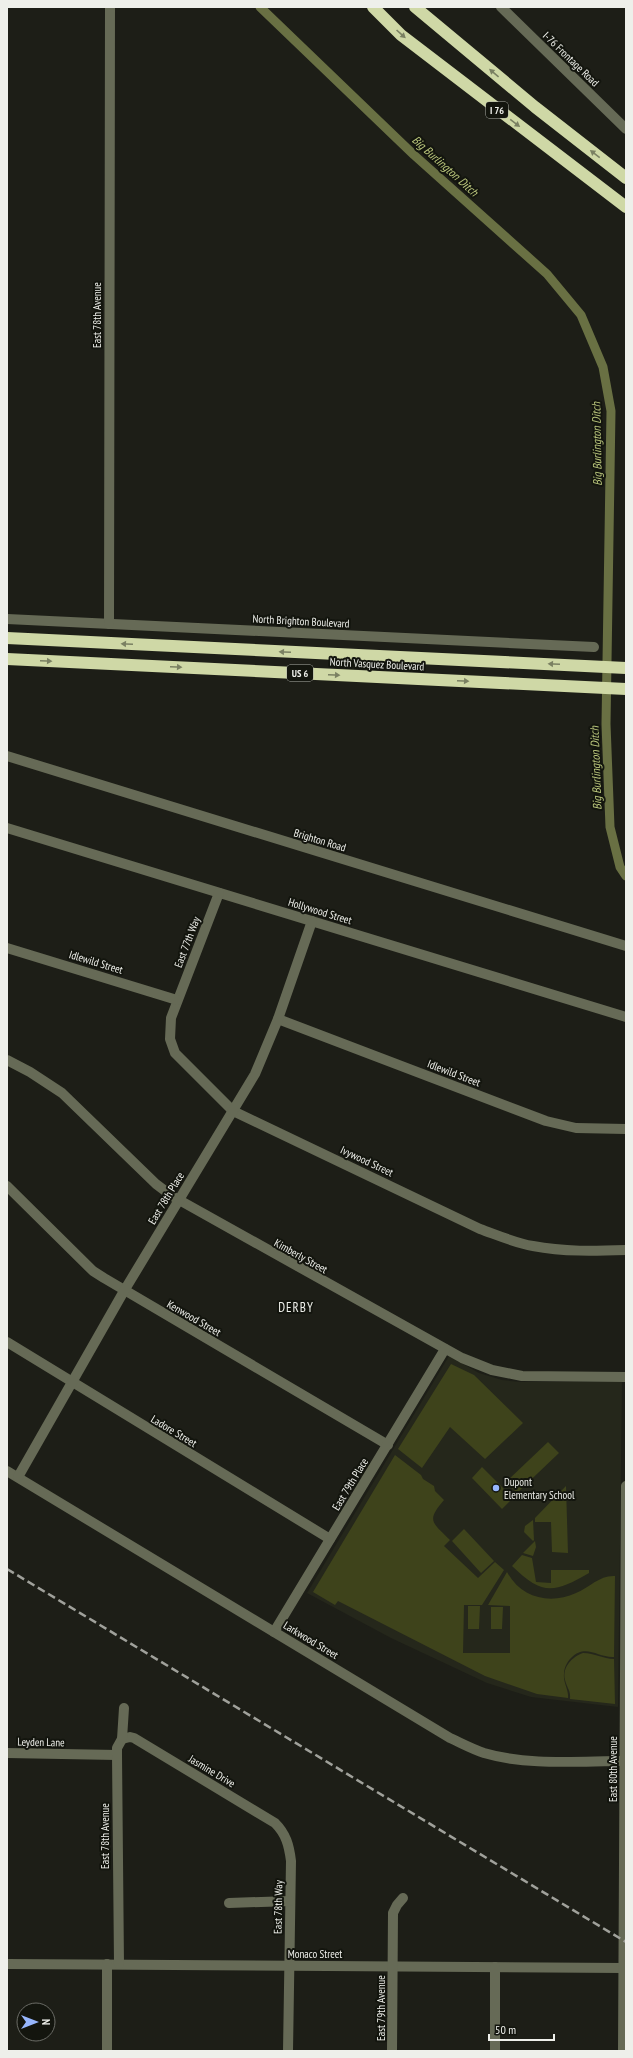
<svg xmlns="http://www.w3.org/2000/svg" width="633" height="2058" viewBox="0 0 633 2058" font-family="'PT Sans Narrow',sans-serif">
<rect width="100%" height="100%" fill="#1d1e17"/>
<polygon fill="#25271b" points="449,1356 479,1373 502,1380 521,1382 622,1382 618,1707 531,1697 487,1683 391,1638 307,1593"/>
<g fill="#3e431b">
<polygon points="451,1364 474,1375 523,1423 485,1459 450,1427 422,1468 398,1449"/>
<polygon points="548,1442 559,1453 517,1493 506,1482"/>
<path d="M395 1455 421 1475 423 1479 434 1486 435 1491 444 1500C426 1521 432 1522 450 1540L444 1546 478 1578 495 1562 504 1570 482 1605H464L463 1653H510V1606L488 1605 507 1572C521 1598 550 1605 576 1593 590 1587 600 1575 615 1576L614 1657C598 1658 586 1643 571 1658 567 1662 564 1668 564 1674 563 1683 569 1690 568 1698L537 1694 485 1676 338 1601 335 1605 313 1592Z"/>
<polygon points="482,1467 513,1498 502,1509 472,1478"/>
<polygon points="566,1486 568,1553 552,1552 551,1522 535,1522 535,1518"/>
<polygon points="533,1520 534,1540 533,1541 524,1532 525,1526"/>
<polygon points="464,1529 494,1561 481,1573 452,1541"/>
<polygon points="535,1541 536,1547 533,1556 523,1553"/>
<path d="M522 1555 532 1558 536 1582 551 1583V1570H589V1573C553 1594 542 1595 512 1566Z"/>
<polygon points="468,1606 480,1606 479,1629 468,1629"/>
<polygon points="491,1607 503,1607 502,1629 491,1629"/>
<path d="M583 1653C595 1653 603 1659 614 1659L615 1704 570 1699C571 1691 567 1688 565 1680 562 1667 572 1657 583 1653Z"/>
</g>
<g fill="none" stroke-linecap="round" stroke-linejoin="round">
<polyline stroke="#697043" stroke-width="9" points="260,7 414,155 547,274 581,315 603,367 611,411 606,724 610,827 620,867 626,876"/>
<g stroke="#666a56" stroke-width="10">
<polyline points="501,7 626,129"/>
<polyline points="7,619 594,647"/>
<polyline points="109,624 110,7"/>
<polyline points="7,756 626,946"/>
<polyline points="7,828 626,1017"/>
<path d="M219 893 171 1018 170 1039 175 1053 233 1111 480 1229C497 1235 515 1243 533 1246 564 1252 595 1251 626 1250"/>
<polyline points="7,948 177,1000"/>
<polyline points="278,1019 546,1121 576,1128 626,1129"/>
<polyline points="7,1060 30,1072 62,1093 156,1184 172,1196 462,1358 492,1370 522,1376 626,1377"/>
<polyline points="7,1186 93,1271 104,1278 388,1445"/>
<polyline points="7,1342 330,1539"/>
<path d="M7 1471 450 1738C461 1743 472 1749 484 1753 528 1766 579 1761 625 1761"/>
<polyline points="18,1477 124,1291 255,1074 278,1019 312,921"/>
<polyline points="274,1632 445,1349"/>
<path d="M122 1739 130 1737 134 1738 275 1823C286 1834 289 1845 291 1861L288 2051"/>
<polyline points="7,1753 117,1755"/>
<polyline points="229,1903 290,1901"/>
<polyline points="7,1964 623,1968"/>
<polyline points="119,1964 117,1755 117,1748 122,1739 124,1708"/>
<polyline points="107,2051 107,1964"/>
<polyline points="392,2051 393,1913 397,1905 403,1898"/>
<polyline points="495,2051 495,1967"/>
<polyline points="623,2051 626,1486"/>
</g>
<g stroke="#cfd8a6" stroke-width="12">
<polyline points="373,7 401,35 626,207"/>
<polyline points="415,7 535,107 626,178"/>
<polyline points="7,638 626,668"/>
<polyline points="7,659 626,689"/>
</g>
<polyline stroke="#a0a19b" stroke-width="2.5" stroke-dasharray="8 4" stroke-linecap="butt" points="7,1569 626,1942"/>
</g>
<defs><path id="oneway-solid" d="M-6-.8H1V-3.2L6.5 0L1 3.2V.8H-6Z"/></defs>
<g fill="#7a8062">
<use href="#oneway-solid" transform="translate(401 34) rotate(42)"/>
<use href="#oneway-solid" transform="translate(494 73) rotate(-140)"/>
<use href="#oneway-solid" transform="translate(515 123) rotate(37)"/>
<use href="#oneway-solid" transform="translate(595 154) rotate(-142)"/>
<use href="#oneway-solid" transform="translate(127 644) rotate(-177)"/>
<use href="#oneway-solid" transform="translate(285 652) rotate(-177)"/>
<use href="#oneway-solid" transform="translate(46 661) rotate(2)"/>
<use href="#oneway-solid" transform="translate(554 664) rotate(-177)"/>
<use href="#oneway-solid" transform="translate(176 667) rotate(3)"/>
<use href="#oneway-solid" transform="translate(334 675) rotate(3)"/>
<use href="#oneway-solid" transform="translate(463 681) rotate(3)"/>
</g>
<circle fill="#97b6fd" stroke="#13150e" stroke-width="1.5" cx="496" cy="1488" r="4"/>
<g text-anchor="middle" stroke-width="4" stroke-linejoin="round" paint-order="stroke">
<g fill="#13150e" stroke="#acaea8" stroke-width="1">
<rect x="486" y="102" width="22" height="16" rx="3"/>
<rect x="287" y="665" width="26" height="16" rx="3"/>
</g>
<g font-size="10" font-weight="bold" fill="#eeefea">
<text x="497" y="114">I 76</text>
<text x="300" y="677">US 6</text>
</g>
<g font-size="11" fill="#eeefea" stroke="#13150e">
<text transform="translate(571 59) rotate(44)" y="4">I-76 Frontage Road</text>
<text transform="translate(97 315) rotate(-90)" y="4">East 78th Avenue</text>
<text transform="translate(301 621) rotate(3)" y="4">North Brighton Boulevard</text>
<text transform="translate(377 664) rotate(3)" y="4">North Vasquez Boulevard</text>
<text transform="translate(320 840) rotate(17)" y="4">Brighton Road</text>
<text transform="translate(320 911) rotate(17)" y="4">Hollywood Street</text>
<text transform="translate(187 942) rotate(-69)" y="4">East 77th Way</text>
<text transform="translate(96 962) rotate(17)" y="4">Idlewild Street</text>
<text transform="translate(454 1073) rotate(21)" y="4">Idlewild Street</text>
<text transform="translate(367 1161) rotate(25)" y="4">Ivywood Street</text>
<text transform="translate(166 1198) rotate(-59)" y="4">East 78th Place</text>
<text transform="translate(301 1256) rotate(29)" y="4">Kimberly Street</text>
<text transform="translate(194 1318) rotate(30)" y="4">Kenwood Street</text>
<text transform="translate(174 1431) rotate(31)" y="4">Ladore Street</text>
<text transform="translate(350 1484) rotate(-59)" y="4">East 79th Place</text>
<text transform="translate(311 1640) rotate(31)" y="4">Larkwood Street</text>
<text transform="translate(41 1742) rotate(1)" y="4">Leyden Lane</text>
<text transform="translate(613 1769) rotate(-90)" y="4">East 80th Avenue</text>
<text transform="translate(212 1771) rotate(31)" y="4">Jasmine Drive</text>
<text transform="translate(105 1836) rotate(-90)" y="4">East 78th Avenue</text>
<text transform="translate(278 1907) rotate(-89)" y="4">East 78th Way</text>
<text x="315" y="1958">Monaco Street</text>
<text transform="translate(381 2008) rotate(-90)" y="4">East 79th Avenue</text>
</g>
<g font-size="11" fill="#eeefea" stroke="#13150e" text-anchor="start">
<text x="504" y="1486">Dupont<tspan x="504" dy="13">Elementary School</tspan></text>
</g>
<g font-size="12" font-style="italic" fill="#bbc77d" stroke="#13150e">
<text transform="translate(445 166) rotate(42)" y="4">Big Burlington Ditch</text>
<text transform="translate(597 444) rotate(-91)" y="4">Big Burlington Ditch</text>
<text transform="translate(596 768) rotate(-92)" y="4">Big Burlington Ditch</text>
</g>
<g font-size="13" letter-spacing="1" fill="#eeefea" stroke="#13150e">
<text x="296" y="1312">DERBY</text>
</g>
</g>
<rect width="633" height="2058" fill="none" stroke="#eeefea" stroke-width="16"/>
<g transform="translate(36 2022) rotate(90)"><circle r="19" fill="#13150e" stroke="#6b6c66"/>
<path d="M0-3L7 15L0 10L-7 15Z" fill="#97b6fd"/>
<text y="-6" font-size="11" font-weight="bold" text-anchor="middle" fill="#eeefea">N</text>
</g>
<path d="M489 2034v6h65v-6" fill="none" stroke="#eeefea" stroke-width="2"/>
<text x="495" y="2034" font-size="12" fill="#eeefea" stroke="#13150e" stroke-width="3" paint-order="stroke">50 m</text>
</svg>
